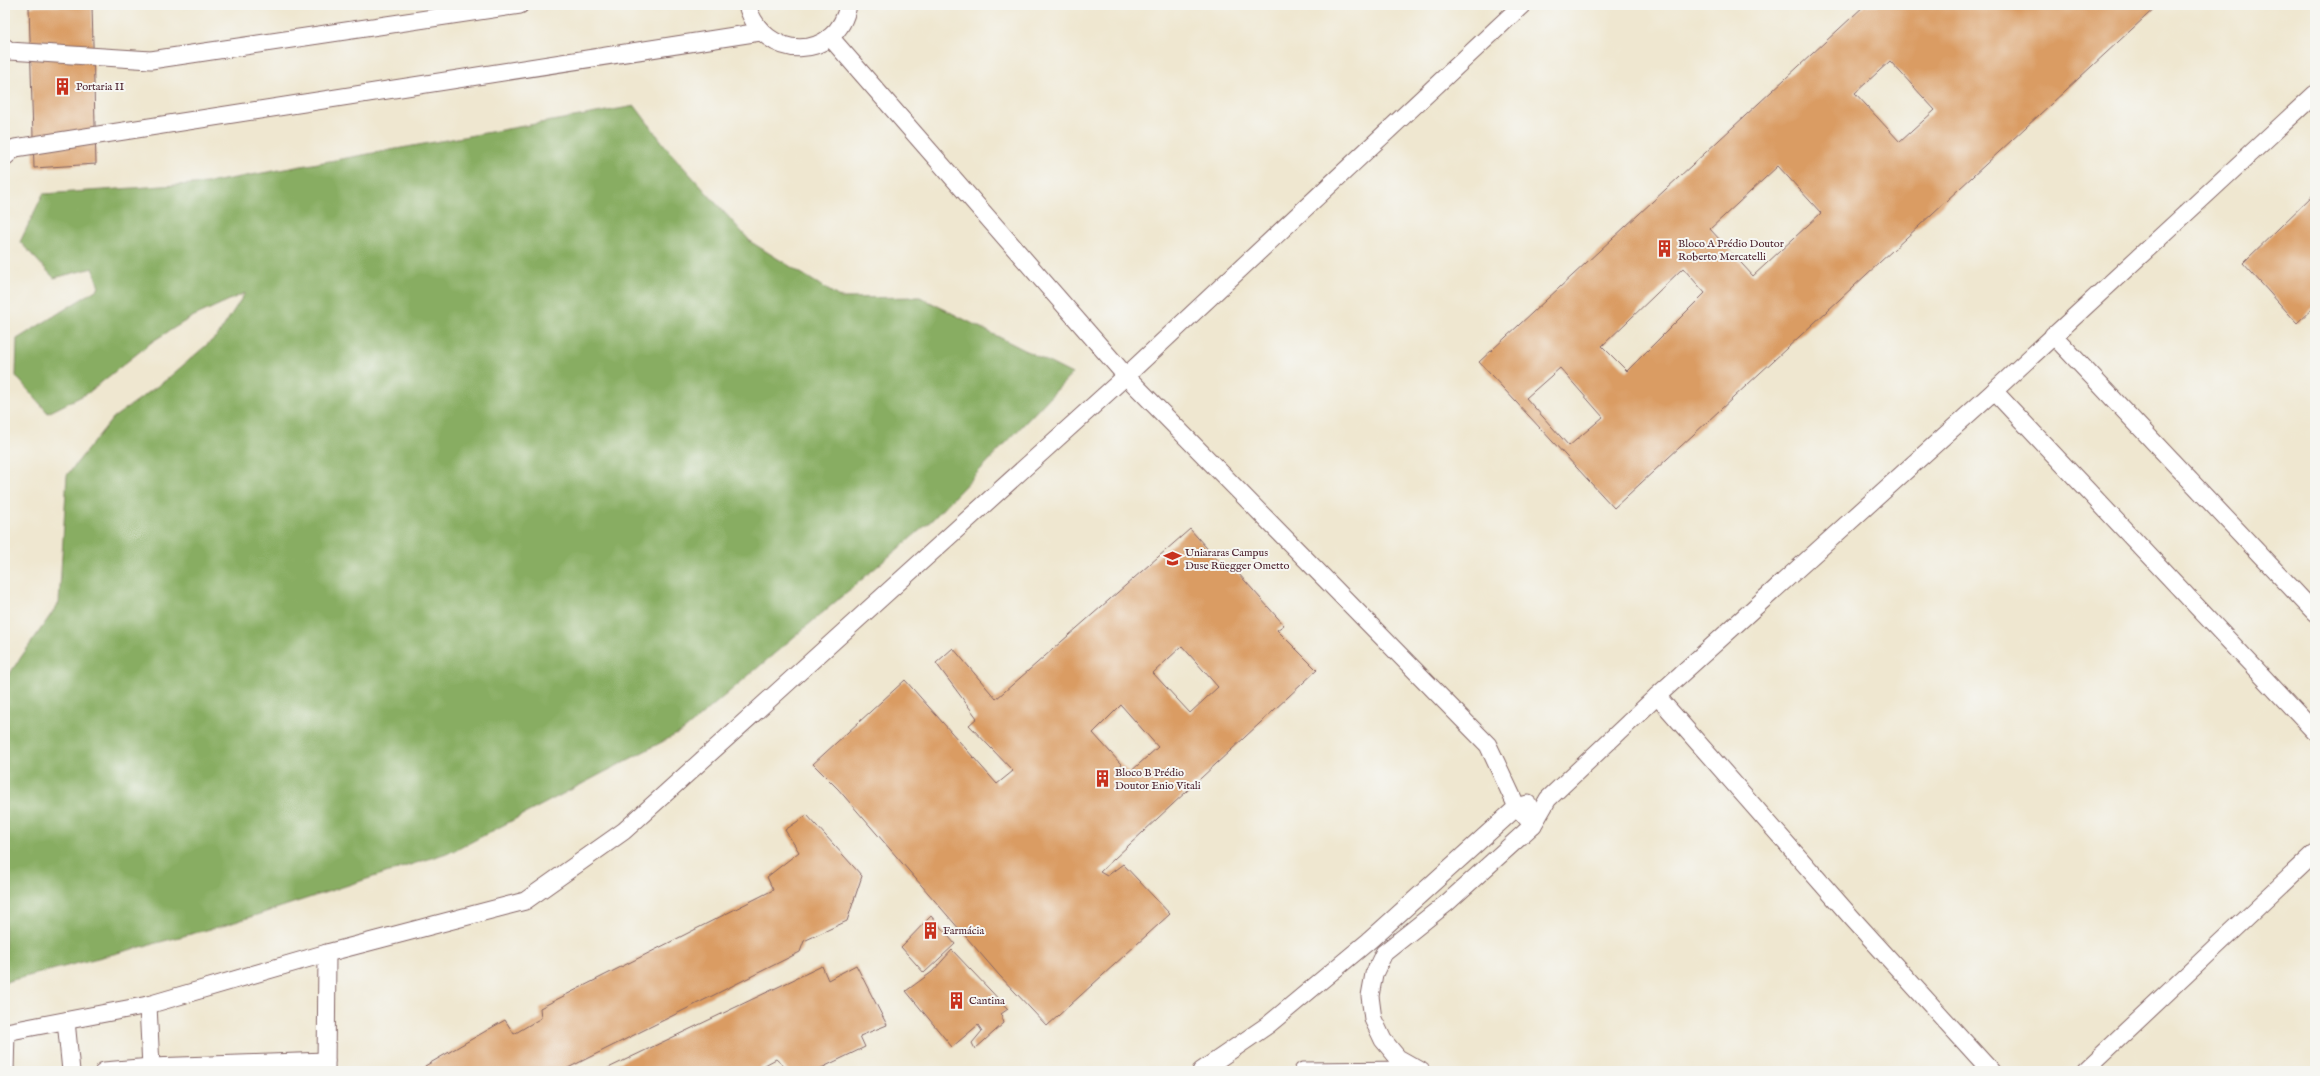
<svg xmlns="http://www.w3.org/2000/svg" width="2320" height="1076" viewBox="0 0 2320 1076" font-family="'IM FELL English',serif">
<rect width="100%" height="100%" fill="#f6f6f2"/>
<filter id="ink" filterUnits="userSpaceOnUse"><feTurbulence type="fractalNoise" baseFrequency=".025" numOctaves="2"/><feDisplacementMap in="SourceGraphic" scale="8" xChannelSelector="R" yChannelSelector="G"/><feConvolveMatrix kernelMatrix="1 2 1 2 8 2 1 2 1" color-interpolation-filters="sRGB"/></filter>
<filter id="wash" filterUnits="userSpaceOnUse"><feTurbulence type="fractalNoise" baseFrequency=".012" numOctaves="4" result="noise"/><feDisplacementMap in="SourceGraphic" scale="16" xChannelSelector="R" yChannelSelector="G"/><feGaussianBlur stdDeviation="0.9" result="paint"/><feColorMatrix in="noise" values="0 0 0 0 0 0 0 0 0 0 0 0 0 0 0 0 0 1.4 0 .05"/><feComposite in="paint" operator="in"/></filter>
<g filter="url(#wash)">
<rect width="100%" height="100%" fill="#efe7d0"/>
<polygon fill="#88ad62" stroke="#696646" points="635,106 669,151 751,242 841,298 920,297 1072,374 932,520 683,731 456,850 226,925 5,982 5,680 59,603 67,475 113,418 166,380 218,335 245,293 192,317 153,341 88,393 48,413 16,376 17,339 99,288 93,268 54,278 20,242 43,194 207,183"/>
<g id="blocks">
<g fill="#da9c64" fill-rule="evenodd">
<polygon points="92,5 96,164 34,168 29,7"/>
<path d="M1865 5H2158L1614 508 1479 362ZM1890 61 1935 110 1900 142 1855 93ZM1778 166 1821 213 1753 276 1710 229ZM1683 268 1705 293 1627 371 1602 346ZM1560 368 1603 417 1569 446 1526 398Z"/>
<polygon points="2315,193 2315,306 2297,323 2243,263"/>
<path d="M1190 529 1228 572 1238 573 1284 625 1277 630 1317 670 1100 872 1107 876 1123 864 1170 914 1047 1026 999 975 838 789 813 764 905 680 997 784 1013 771 969 725 977 718 936 663 953 648 996 699ZM1182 646 1218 687 1190 713 1153 673ZM1121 705 1158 747 1129 773 1093 733Z"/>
<polygon points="807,815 862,876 847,921 804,941 800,952 562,1071 428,1071 425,1066 505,1020 514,1034 541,1018 540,1008 773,890 767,877 799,852 785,830"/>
<polygon points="931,916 955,944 924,973 901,947"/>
<polygon points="952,950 1008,1009 1001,1014 1004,1023 975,1049 972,1043 982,1031 978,1025 952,1047 906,991 932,972"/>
<polygon points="856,965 887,1025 860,1036 865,1047 815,1071 789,1071 776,1059 754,1071 602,1071 822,966 828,980"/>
</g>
</g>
</g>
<g filter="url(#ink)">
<use href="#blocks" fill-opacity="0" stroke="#846565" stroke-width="1"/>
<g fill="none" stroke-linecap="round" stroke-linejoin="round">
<defs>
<g id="service">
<path d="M747 5C764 63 838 61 848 5"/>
<polyline points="830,37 1126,376 1488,745 1517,807 1533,825"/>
<polyline points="5,47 9,51 151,60 520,5"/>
<polyline points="5,157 15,148 760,32"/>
<polyline points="2053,335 2315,613"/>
<polyline points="1994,391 2315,732"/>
<polyline points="1657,696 1852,918 1991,1071"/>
<polyline points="148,1005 151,1067"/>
<polyline points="66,1021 71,1071"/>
<polyline points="5,1071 6,1032 148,1005 327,953"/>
<polyline points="104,1071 151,1067 326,1061"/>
<polyline points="326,1071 327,953 525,901 624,831 1126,376 1522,5"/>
<polyline points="1201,1071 1268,1025 1370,940 1517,807 1528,804"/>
<polyline points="1303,1071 1418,1070"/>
<polyline points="1421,1071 1398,1058 1383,1040 1373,1019 1370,996 1374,974 1384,953 1448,902 1533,825 1548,799 1657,696 1994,391 2315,94"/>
<polyline points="2084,1071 2315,853"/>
</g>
</defs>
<use href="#service" stroke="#846565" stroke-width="19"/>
<use href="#service" stroke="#fff" stroke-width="17"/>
</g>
</g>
<defs>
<symbol id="building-bare" viewBox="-9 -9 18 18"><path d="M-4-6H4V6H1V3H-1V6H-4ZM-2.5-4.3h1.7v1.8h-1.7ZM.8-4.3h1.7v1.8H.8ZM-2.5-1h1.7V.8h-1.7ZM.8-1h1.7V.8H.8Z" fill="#c8321e" stroke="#f6f6f2" stroke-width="2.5" paint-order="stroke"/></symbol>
<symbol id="university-bare" viewBox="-9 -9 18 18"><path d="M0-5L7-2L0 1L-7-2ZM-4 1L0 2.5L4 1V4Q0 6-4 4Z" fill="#c8321e" stroke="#f6f6f2" stroke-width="2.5" paint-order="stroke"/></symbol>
</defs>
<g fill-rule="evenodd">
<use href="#building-bare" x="50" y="74" width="25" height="25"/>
<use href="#building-bare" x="1652" y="236" width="25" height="25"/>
<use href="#university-bare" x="1160" y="546" width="25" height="25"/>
<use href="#building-bare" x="1090" y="766" width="25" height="25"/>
<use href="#building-bare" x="918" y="918" width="25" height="25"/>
<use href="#building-bare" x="944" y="988" width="25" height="25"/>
</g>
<g text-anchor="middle" stroke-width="4" stroke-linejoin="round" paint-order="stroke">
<g font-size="11" fill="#4a1f2b" stroke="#f6f6f2" text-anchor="start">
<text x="76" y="90">Portaria II</text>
<text x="1678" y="247">Bloco A Prédio Doutor<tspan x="1678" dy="13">Roberto Mercatelli</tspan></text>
<text x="1185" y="556">Uniararas Campus<tspan x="1185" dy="13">Duse Rüegger Ometto</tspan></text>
<text x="1115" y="776">Bloco B Prédio<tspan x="1115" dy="13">Doutor Enio Vitali</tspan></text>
<text x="943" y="934">Farmácia</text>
<text x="969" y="1004">Cantina</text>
</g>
</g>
<rect width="2320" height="1076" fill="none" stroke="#f6f6f2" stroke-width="20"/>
</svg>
